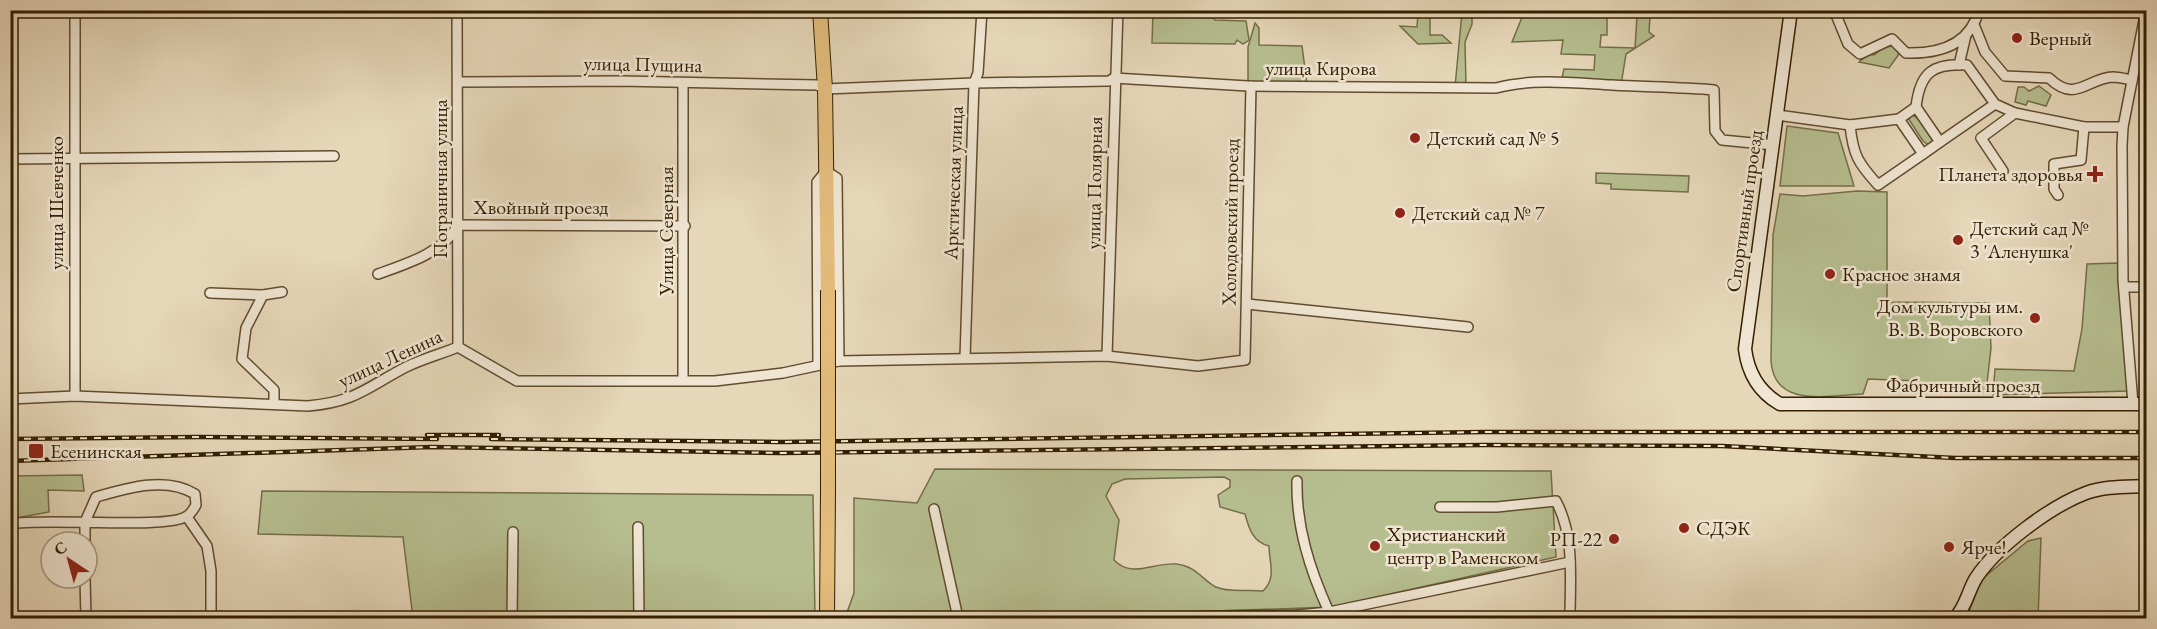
<svg xmlns="http://www.w3.org/2000/svg" width="2157" height="629" viewBox="0 0 2157 629" font-family="'EB Garamond',serif">
<rect width="100%" height="100%" fill="#e6d7b9"/>
<filter id="stains"><feTurbulence type="fractalNoise" baseFrequency=".00333" numOctaves="4"/><feColorMatrix values="0 0 0 0 .2 0 0 0 0 .09 0 0 0 0 .02 0 0 0 .5 -.17"/></filter>
<radialGradient id="worn" r=".72"><stop offset=".6" stop-color="#630" stop-opacity="0"/><stop offset="1" stop-color="#630" stop-opacity=".3"/></radialGradient>
<g fill="#b6be8f" stroke="#746e48" stroke-width="1.5" fill-rule="evenodd">
<polygon points="1525,10 1632,11 1625,16 1607,15 1607,35 1601,35 1600,47 1635,48 1637,16 1650,17 1649,32 1654,36 1626,54 1621,85 1561,82 1564,69 1594,70 1595,55 1561,54 1563,40 1512,42"/>
<polygon points="1153,11 1206,11 1215,20 1246,21 1249,40 1243,44 1237,40 1235,44 1152,43"/>
<polygon points="1419,11 1472,11 1472,24 1465,42 1466,87 1455,87 1462,12 1430,11 1430,35 1442,35 1451,43 1418,44 1400,26 1417,27 1418,13 1413,12"/>
<polygon points="1255,23 1259,28 1259,45 1302,46 1307,84 1248,86 1248,47"/>
<polygon points="1894,46 1899,54 1889,68 1859,62 1869,54 1874,55 1884,47"/>
<polygon points="2039,86 2051,95 2046,106 2028,101 2026,105 2015,102 2018,87 2024,87 2029,91"/>
<path d="M1911 114C1921 119 1932 132 1934 143L1930 146 1923 141 1908 118Z"/>
<polygon points="1787,126 1838,133 1854,186 1780,186"/>
<polygon points="1596,173 1689,176 1688,192 1611,189 1611,184 1596,183"/>
<path d="M1857 191 1887 192V302L1989 303 1991 348 1986 392H1916L1918 381 1868 379 1863 394C1829 395 1774 409 1771 361L1773 235 1780 194 1803 196Z"/>
<polygon points="2118,263 2128,391 1993,395 1995,369 2074,371 2082,329 2087,264"/>
<path d="M935 469 1551 471 1556 557 1332 607 1073 616 1072 618H845L854 593V498L917 503ZM1224 477 1230 480V487L1218 495 1220 507 1245 514C1249 529 1253 542 1269 546 1269 562 1277 578 1263 591 1249 589 1229 593 1216 587 1203 581 1197 566 1176 564 1154 562 1132 579 1114 560L1119 520 1106 496 1112 484 1125 479Z"/>
<polygon points="82,475 84,491 48,490 49,512 11,519 11,476"/>
<polygon points="262,491 813,495 815,618 413,618 403,537 258,534"/>
<polygon points="2041,538 2038,618 1966,618 1982,579 2028,541"/>
</g>
<g fill="none" stroke-linecap="round" stroke-linejoin="round">
<defs>
<g id="street">
<polyline points="457,10 458,347"/>
<path d="M1834 10 1848 44 1860 54 1892 39 1906 53C1939 54 1970 45 1979 10"/>
<path d="M1975 27 1985 52 2005 76 2049 78C2076 104 2087 78 2113 77 2119 77 2126 79 2132 80"/>
<polyline points="1959,65 1966,35"/>
<path d="M459 82 621 81 817 85 825 89 974 83 1109 81 1114 78 1248 86 1496 88C1533 78 1574 83 1612 85 1646 87 1680 87 1714 90L1715 131 1722 140 1773 145"/>
<polyline points="683,83 683,380"/>
<path d="M1995 104 1940 142 1916 107C1920 72 1933 63 1967 65L1995 104 2015 113"/>
<polyline points="1916,107 1899,119 1923,154 1940,142"/>
<polyline points="1777,115 1850,125"/>
<path d="M1899 119 1850 125C1853 155 1858 163 1878 185L1923 154"/>
<polyline points="10,159 334,156"/>
<polyline points="2003,171 1981,138 2015,113 2084,127"/>
<polyline points="2058,195 2054,189 2054,164 2081,160 2084,127 2123,127"/>
<path d="M378 274C406 264 443 253 458 225L685 226"/>
<polyline points="2124,287 2146,287"/>
<polyline points="210,293 263,295 282,292"/>
<polyline points="263,295 246,328 242,359 274,390 274,403"/>
<polyline points="1247,304 1468,327"/>
<polyline points="458,347 517,381 715,381 783,373 839,361 1107,356 1198,366 1245,360 1251,86"/>
<polyline points="1107,356 1118,10"/>
<polyline points="965,358 974,83 978,73 982,10"/>
<polyline points="818,365 817,182 826,171 837,178 839,361"/>
<polyline points="75,396 75,10"/>
<path d="M10 399 75 396 308 406C355 402 366 388 406 367 422 359 441 354 458 347"/>
<polyline points="2133,404 2123,280 2122,146 2123,127 2146,10"/>
<path d="M1440 507H1497L1556 501C1575 537 1570 579 1570 618"/>
<polyline points="934,509 958,618"/>
<polyline points="187,517 207,546 211,571 211,618"/>
<path d="M10 524C44 517 168 530 187 516 191 514 194 508 196 505L195 494C166 476 127 488 96 497L85 522V542"/>
<polyline points="638,527 639,618"/>
<polyline points="85,578 86,618"/>
<polyline points="512,618 513,532"/>
<path d="M1094 618 1297 615 1329 612C1310 570 1296 527 1297 481"/>
<polyline points="1329,618 1329,612 1570,562"/>
</g>
<g id="secondary">
<path d="M1791 10 1745 349C1748 373 1759 392 1780 404H2146"/>
<path d="M1955 618C1966 607 1968 591 1976 578 1997 546 2051 506 2086 493 2105 486 2127 487 2146 486"/>
</g>
<g id="primary">
<polyline points="820,10 825,89 828,290"/>
<polyline points="827,618 828,492"/>
</g>
</defs>
<use href="#street" stroke="#604c2e" stroke-width="12"/>
<use href="#secondary" stroke="#331e00" stroke-width="15"/>
<use href="#primary" stroke="#331e00" stroke-width="16"/>
<use href="#street" stroke="#efe5d2" stroke-width="9"/>
<use href="#secondary" stroke="#efe5d2" stroke-width="12"/>
<use href="#primary" stroke="#e3bc7c" stroke-width="14"/>
<defs>
<g id="rail">
<polyline points="427,435 499,435"/>
<polyline points="10,439 199,437 437,439"/>
<polyline points="491,439 782,442 1485,432 2146,432"/>
<polyline points="10,461 431,447 781,453 1485,445 1722,446 1955,458 2146,458"/>
</g>
</defs>
<use href="#rail" stroke="#331e00" stroke-width="4.5"/>
<use href="#rail" stroke="#efe5d2" stroke-width="2" stroke-dasharray="7" stroke-linecap="butt"/>
<defs>
<polyline id="primary-bridge" points="828,290 828,492"/>
</defs>
<use href="#primary-bridge" stroke="#331e00" stroke-width="16" stroke-linecap="butt"/>
<use href="#primary-bridge" stroke="#e3bc7c" stroke-width="14"/>
</g>
<g fill="#8f2418" stroke="#efe5d2" stroke-width="2">
<circle cx="2017" cy="38" r="6"/>
<circle cx="1415" cy="138" r="6"/>
<path d="M2092 165h6v6h6v6h-6v6h-6v-6h-6v-6h6z"/>
<circle cx="1400" cy="213" r="6"/>
<circle cx="1958" cy="240" r="6"/>
<circle cx="1830" cy="274" r="6"/>
<circle cx="2035" cy="318" r="6"/>
<rect x="28" y="443" width="16" height="16" rx="3"/>
<circle cx="1684" cy="528" r="6"/>
<circle cx="1614" cy="539" r="6"/>
<circle cx="1375" cy="546" r="6"/>
<circle cx="1949" cy="547" r="6"/>
</g>
<g text-anchor="middle" stroke-width="5" stroke-linejoin="round" paint-order="stroke">
<g font-size="20" fill="#331e00" stroke="#efe5d2" text-anchor="start">
<text x="2029" y="45">Верный</text>
<text x="1427" y="145">Детский сад № 5</text>
<text x="2083" y="181" text-anchor="end">Планета здоровья</text>
<text x="1412" y="220">Детский сад № 7</text>
<text x="1970" y="235">Детский сад №<tspan x="1970" dy="23">3 'Аленушка'</tspan></text>
<text x="1842" y="281">Красное знамя</text>
<text x="2023" y="313" text-anchor="end">Дом культуры им.<tspan x="2023" dy="23">В. В. Воровского</tspan></text>
<text x="50" y="458">Есенинская</text>
<text x="1696" y="535">СДЭК</text>
<text x="1387" y="541">Христианский<tspan x="1387" dy="23">центр в Раменском</tspan></text>
<text x="1602" y="546" text-anchor="end">РП-22</text>
<text x="1961" y="554">Ярче!</text>
</g>
<g font-size="20" fill="#331e00" stroke="#efe5d2">
<text transform="translate(643 64) rotate(1)" y="7">улица Пущина</text>
<text x="1321" y="75">улица Кирова</text>
<text transform="translate(440 179) rotate(-90)" y="7">Пограничная улица</text>
<text transform="translate(953 183) rotate(-88)" y="7">Арктическая улица</text>
<text transform="translate(1094 183) rotate(-89)" y="7">улица Полярная</text>
<text transform="translate(56 203) rotate(-90)" y="7">улица Шевченко</text>
<text x="541" y="214">Хвойный проезд</text>
<text transform="translate(1744 211) rotate(-82)" y="7">Спортивный проезд</text>
<text transform="translate(1230 222) rotate(-89)" y="7">Холодовский проезд</text>
<text transform="translate(666 231) rotate(-90)" y="7">Улица Северная</text>
<text transform="translate(390 358) rotate(-25)" y="7">улица Ленина</text>
<text x="1963" y="392">Фабричный проезд</text>
</g>
</g>
<rect width="2157" height="629" fill="none" stroke="#e6d7b9" stroke-width="36"/>
<rect x="12" y="12" width="2133" height="605" fill="none" stroke="#331e00" stroke-width="3"/>
<rect x="18" y="18" width="2121" height="593" fill="none" stroke="#331e00" stroke-width="1.5"/>
<g transform="translate(69 560) rotate(324)"><circle r="28" fill="#efe5d2" stroke="#a4957e" stroke-width="1.5"/>
<path d="M0-4.5L10 22L0 15L-10 22Z" fill="#8f2418"/>
<text y="-9" font-size="16" font-weight="bold" text-anchor="middle" fill="#331e00">С</text>
</g>
<rect width="100%" height="100%" filter="url(#stains)"/>
<rect width="100%" height="100%" fill="url(#worn)"/>
</svg>
